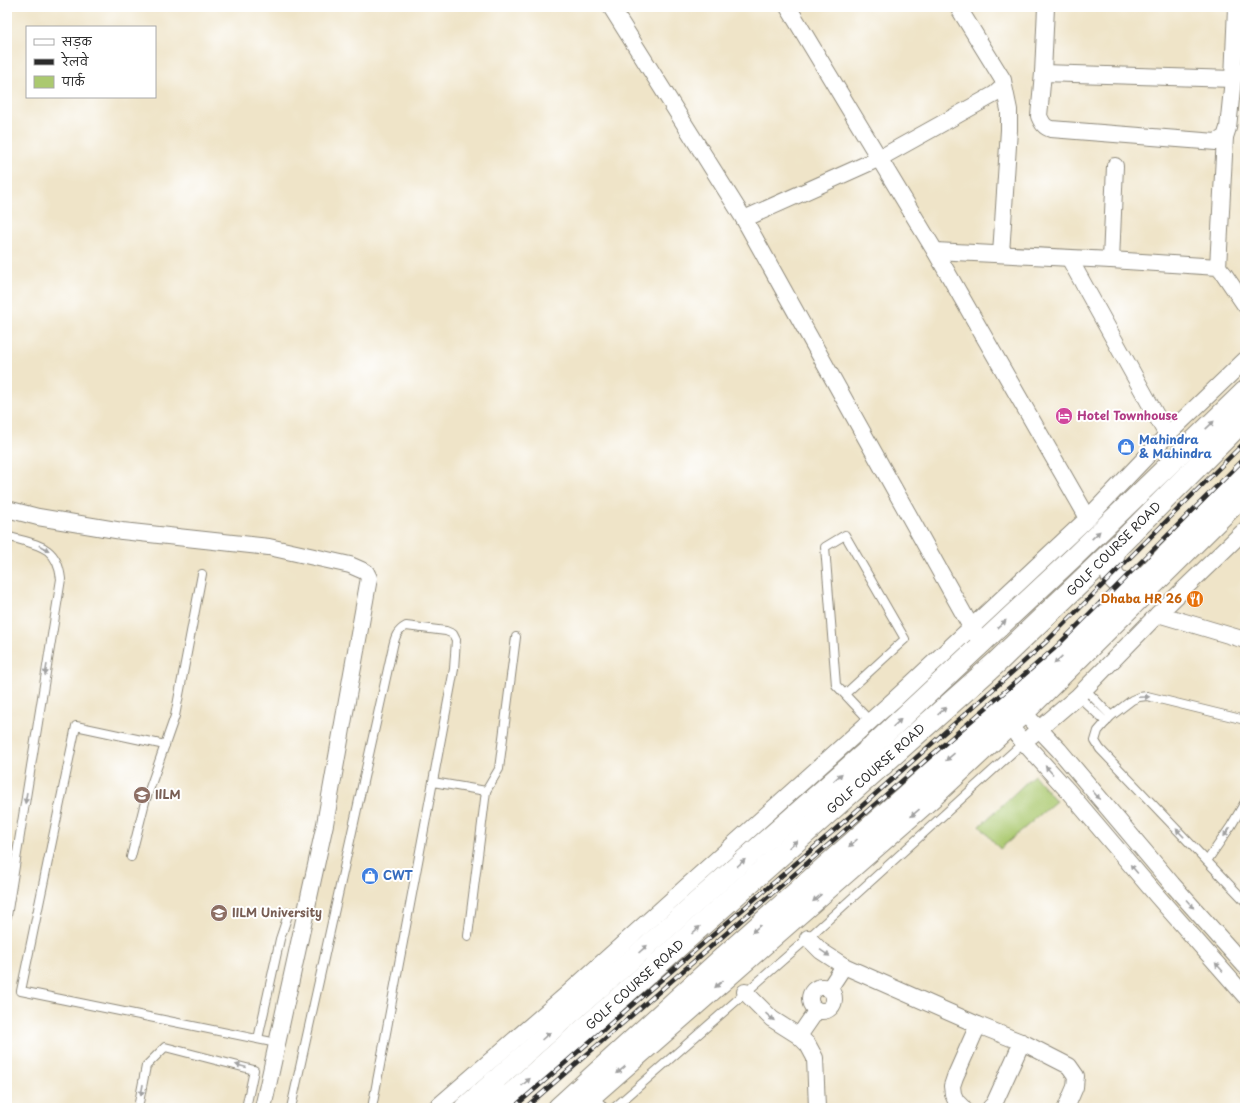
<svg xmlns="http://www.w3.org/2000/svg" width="1252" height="1115" viewBox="0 0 1252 1115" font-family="'Playpen Sans','Playpen Sans Deva',sans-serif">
<rect width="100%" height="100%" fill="#fff"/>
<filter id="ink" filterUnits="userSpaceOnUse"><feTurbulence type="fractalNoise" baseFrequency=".025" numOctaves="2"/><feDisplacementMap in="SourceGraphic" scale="8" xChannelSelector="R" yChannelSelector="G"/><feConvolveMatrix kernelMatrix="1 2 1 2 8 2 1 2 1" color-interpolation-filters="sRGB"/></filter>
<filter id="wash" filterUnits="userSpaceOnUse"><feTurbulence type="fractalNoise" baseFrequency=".012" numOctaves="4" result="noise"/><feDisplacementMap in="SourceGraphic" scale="16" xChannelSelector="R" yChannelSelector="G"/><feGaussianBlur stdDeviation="0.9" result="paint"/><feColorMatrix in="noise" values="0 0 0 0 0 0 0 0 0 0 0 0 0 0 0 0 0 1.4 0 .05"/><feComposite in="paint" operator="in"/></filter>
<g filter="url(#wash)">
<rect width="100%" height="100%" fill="#efe4c8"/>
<polygon fill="#abc970" stroke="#6b7a4e" points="1034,775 1056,801 1000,849 980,826"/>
</g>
<g filter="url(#ink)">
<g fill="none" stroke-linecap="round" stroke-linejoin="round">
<defs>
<g id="service">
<path d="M7 536C36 545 57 544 61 579L7 916"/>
<polyline points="1085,689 1111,716"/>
<polyline points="845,694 905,639 845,535 825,547 836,685 870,721"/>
<polyline points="1078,696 1106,722"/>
<polyline points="1245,720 1147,696 1139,697 1132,700 1111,716 1098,731 1095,741 1100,749 1245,901"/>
<polyline points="165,745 76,726 21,991 277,1043"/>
<polyline points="433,782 486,791 499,769 516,637"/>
<polyline points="131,857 145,802 175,716 202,574"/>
<polyline points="1207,861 1231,826 1245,802"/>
<polyline points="468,936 486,791"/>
<polyline points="258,1039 280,939 289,912 306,912"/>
<polyline points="138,1108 146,1066 165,1047 254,1070 246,1108"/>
<path d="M291 1108 393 646C395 637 397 631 406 626L446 631 453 634 456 640 454 669 372 1108"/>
<polyline points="614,1108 808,938 1024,742"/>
</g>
<g id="minor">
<polyline points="611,7 744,219 971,627 976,635"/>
<polyline points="788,7 935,251 1088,518"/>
<path d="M1046 7 1043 73 1039 116C1042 123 1044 127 1051 129L1216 142 1225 137 1228 128 1233 79 1236 7"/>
<polyline points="1043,73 1233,79"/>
<polyline points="744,219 880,158 995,94 1004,86 1003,80 958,7"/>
<polyline points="935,251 1111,260 1218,267 1224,274 1245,305"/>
<polyline points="1001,254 1009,130 1009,110 1004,86"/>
<polyline points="1069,258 1167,435"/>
<polyline points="1111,260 1115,166"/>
<polyline points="1218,267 1225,137"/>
<polyline points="7,509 38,517 122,531 269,547 350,565 366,572 369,578 325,824 263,1108"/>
<polyline points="1158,614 1245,640"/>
<polyline points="1024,713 1059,750 1172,884 1245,966"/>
<polyline points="1009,726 1068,791 1158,897 1245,996"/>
<polyline points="1031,736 1078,696 1158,614 1245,530"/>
<polyline points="808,938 821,951 844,966 978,1025 1026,1044 1069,1066 1076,1076 1075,1087 1066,1108"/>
<circle cx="822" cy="999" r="12"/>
<polyline points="829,989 844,966"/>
<polyline points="745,992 772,1019 799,1036 808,1045 815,1058 817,1108"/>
<polyline points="799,1036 817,1010"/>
<polyline points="581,1089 599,1108"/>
<polyline points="436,1108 566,995 896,698 1088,518 1167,435 1245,360"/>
<polyline points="963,1108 956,1101 953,1094 952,1086 955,1077 978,1025"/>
<polyline points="990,1108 994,1104 1022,1042"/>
</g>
<g id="tertiary">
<polyline points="464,1108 869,749 1076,555 1245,391"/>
<polyline points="578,1108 933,797 1009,726 1024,713 1245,494"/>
</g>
<g id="secondary">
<polyline points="1115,549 1111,565 1112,576 1120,584 1128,584 1144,579"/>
<polyline points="869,749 882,765"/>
<polyline points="484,1108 494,1082"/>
<polyline points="496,1108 997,662 1115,549 1245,418"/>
<polyline points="559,1108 721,960 1006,707 1059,659 1144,579 1245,476"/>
</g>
</defs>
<use href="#service" stroke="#8d887a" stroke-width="10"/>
<use href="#minor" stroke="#8d887a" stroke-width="18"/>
<use href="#tertiary" stroke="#8d887a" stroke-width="22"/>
<use href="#secondary" stroke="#8d887a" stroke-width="24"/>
<use href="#service" stroke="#fff" stroke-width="8"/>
<use href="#minor" stroke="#fff" stroke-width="16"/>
<use href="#tertiary" stroke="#fff" stroke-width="20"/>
<use href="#secondary" stroke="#fff" stroke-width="22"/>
<defs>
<g id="rail">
<polyline points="513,1108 854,813 1046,642 1245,442"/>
<polyline points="525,1108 1055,648 1245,458"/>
</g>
</defs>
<use href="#rail" stroke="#2b2b2b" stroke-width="4.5"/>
<use href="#rail" stroke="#fff" stroke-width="3" stroke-dasharray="9" stroke-linecap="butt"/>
</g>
<defs><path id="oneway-solid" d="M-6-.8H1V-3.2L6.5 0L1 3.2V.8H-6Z"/></defs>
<g fill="#a0a0a0">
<use href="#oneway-solid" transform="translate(1210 425) rotate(-44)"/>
<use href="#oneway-solid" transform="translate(1096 535) rotate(-44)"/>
<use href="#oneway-solid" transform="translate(44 548) rotate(28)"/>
<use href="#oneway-solid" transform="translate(1002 624) rotate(-43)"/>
<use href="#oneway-solid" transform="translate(1058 660) rotate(137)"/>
<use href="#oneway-solid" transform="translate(46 670) rotate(99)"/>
<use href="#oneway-solid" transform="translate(1144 697) rotate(-2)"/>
<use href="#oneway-solid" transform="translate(942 711) rotate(-42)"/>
<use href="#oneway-solid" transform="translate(897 723) rotate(-43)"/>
<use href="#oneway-solid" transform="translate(950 757) rotate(139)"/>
<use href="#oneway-solid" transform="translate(1049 770) rotate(-132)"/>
<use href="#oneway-solid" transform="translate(838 777) rotate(-42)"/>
<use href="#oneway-solid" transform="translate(1096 795) rotate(50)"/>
<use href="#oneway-solid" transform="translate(26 798) rotate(99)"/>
<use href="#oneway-solid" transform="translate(915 813) rotate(139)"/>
<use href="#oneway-solid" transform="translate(1227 832) rotate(125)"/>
<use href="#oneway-solid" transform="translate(1180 833) rotate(-134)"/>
<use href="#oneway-solid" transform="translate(853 843) rotate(138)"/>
<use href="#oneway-solid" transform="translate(793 844) rotate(-42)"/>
<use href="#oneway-solid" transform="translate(741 863) rotate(-42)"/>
<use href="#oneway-solid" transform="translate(1134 869) rotate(-130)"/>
<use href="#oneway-solid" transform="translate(817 898) rotate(139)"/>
<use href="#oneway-solid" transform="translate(1190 904) rotate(48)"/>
<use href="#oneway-solid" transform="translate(756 929) rotate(138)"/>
<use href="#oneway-solid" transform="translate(696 930) rotate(-42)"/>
<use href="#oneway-solid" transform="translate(643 949) rotate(-42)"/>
<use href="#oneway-solid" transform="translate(825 953) rotate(34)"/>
<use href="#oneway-solid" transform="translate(1219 967) rotate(-132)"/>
<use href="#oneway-solid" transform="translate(719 984) rotate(139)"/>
<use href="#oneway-solid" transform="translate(770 1017) rotate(41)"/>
<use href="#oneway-solid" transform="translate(546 1036) rotate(-42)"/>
<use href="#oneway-solid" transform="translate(241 1066) rotate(-165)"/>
<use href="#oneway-solid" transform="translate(621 1070) rotate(139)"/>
<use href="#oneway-solid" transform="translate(526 1082) rotate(-42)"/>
<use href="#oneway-solid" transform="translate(142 1090) rotate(100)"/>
</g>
</g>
<defs>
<symbol id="hotel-disc" viewBox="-11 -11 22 22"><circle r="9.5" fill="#d1479c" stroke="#fff"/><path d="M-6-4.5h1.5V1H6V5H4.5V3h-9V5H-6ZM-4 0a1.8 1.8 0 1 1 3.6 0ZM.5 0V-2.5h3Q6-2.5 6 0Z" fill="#fff"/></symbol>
<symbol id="shop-disc" viewBox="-11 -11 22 22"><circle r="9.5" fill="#3f7fe0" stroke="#fff"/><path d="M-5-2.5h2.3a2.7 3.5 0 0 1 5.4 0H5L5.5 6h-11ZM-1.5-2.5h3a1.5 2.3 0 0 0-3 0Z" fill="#fff"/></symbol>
<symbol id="restaurant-disc" viewBox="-11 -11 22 22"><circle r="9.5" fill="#e8710a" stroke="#fff"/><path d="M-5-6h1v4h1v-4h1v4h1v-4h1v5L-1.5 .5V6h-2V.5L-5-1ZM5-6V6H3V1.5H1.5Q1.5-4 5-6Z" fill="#fff"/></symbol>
<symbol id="university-disc" viewBox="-11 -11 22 22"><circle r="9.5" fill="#8d6e63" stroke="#fff"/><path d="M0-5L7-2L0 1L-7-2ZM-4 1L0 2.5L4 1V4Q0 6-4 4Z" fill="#fff"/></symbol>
</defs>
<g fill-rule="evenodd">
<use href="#hotel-disc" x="1054" y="406" width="20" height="20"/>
<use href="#shop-disc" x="1116" y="437" width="20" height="20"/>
<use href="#restaurant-disc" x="1185" y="589" width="20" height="20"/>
<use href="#university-disc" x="132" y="785" width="20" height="20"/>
<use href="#shop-disc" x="360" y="866" width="20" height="20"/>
<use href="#university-disc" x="209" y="903" width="20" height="20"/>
</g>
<g text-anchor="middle" stroke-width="4" stroke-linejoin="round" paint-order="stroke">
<g font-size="12" font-weight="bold" fill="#b23c85" stroke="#fff" text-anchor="start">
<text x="1077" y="420">Hotel Townhouse</text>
</g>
<g font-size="12" font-weight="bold" fill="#366cbe" stroke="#fff" text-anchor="start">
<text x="1139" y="444">Mahindra<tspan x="1139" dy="14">&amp; Mahindra</tspan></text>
<text x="383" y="880">CWT</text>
</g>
<g font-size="12" fill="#2b2b2b" stroke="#fff">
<text transform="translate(1114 549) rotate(-45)" y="4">GOLF COURSE ROAD</text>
<text transform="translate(876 769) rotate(-42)" y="4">GOLF COURSE ROAD</text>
<text transform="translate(635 985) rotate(-42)" y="4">GOLF COURSE ROAD</text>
</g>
<g font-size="12" font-weight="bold" fill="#c56008" stroke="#fff" text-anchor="end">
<text x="1182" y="603">Dhaba HR 26</text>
</g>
<g font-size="12" font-weight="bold" fill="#785e54" stroke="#fff" text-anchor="start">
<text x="155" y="799">IILM</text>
<text x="232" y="917">IILM University</text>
</g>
</g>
<rect width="1252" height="1115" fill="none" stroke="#fff" stroke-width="24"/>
<rect x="26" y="26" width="130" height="72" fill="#ffffff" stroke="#aaaaaa"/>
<rect x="34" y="39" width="20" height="6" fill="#ffffff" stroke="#aaaaaa"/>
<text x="62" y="46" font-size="12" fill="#2b2b2b">सड़क</text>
<rect x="34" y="59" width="20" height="6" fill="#2b2b2b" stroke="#aaaaaa"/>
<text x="62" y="66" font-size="12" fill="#2b2b2b">रेलवे</text>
<rect x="34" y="76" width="20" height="12" fill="#abc970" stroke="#aaaaaa"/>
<text x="62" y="86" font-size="12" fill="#2b2b2b">पार्क</text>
</svg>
